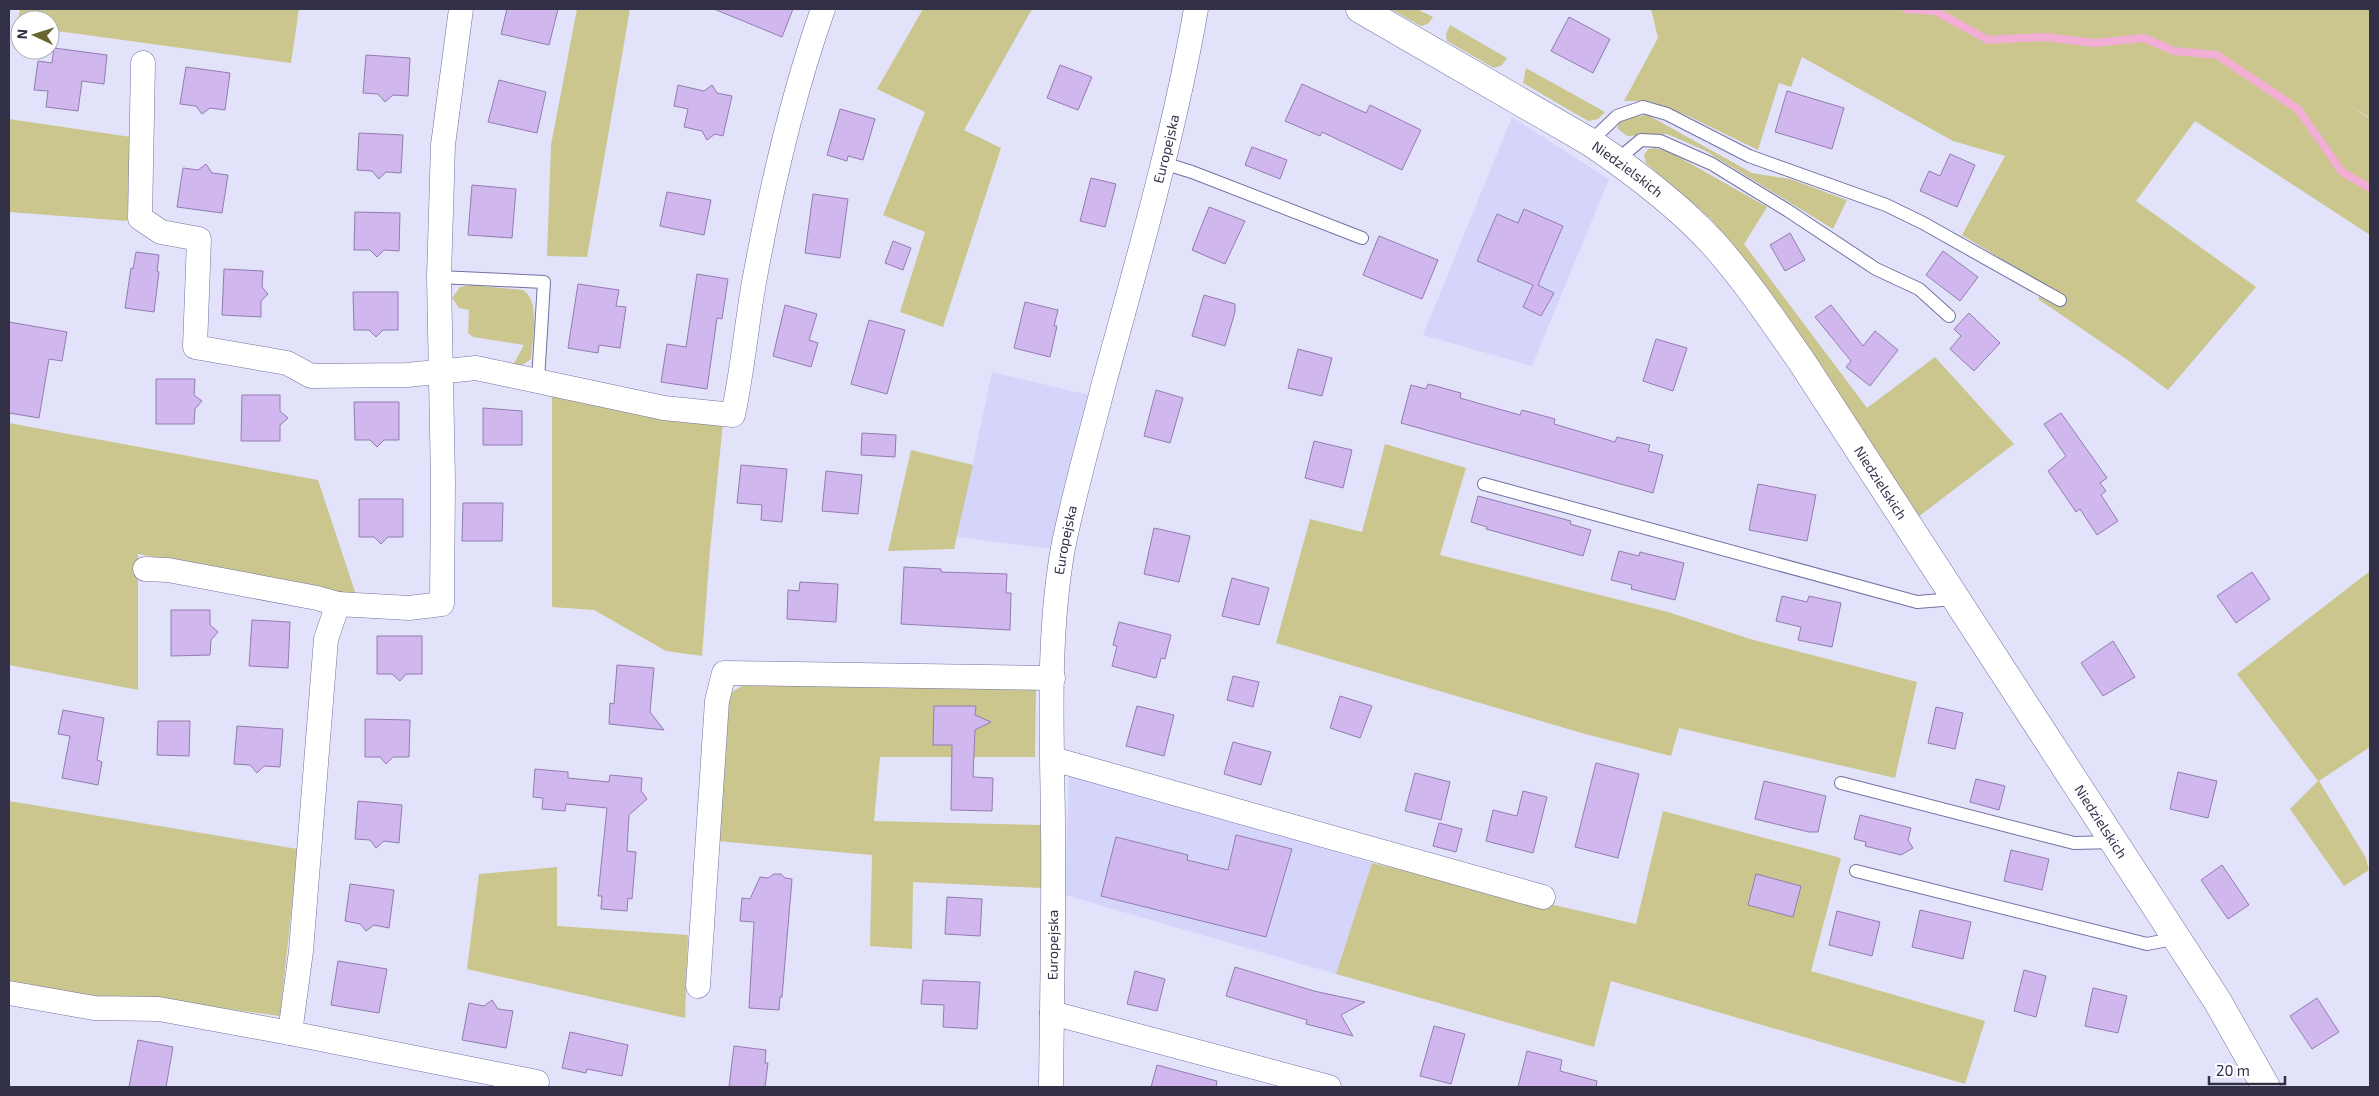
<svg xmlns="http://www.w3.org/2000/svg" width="2379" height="1096" viewBox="0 0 2379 1096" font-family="'Exo 2',sans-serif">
<rect width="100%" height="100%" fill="#e2e3fa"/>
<g fill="#d5d5fc">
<polygon points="1512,117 1609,179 1532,366 1423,335"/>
<polygon points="992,372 1089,395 1050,549 957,537"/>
<polygon points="1069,770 1372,863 1336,974 1065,895"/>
</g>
<g fill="#cac68e">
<polygon points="20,9 299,9 291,63 50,30 50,20 20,20 20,26 17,26"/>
<polygon points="577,9 630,9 587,257 547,256 551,145"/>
<polygon points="923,9 1032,9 964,130 1001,148 943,327 900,312 925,232 883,215 925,112 877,89"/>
<polygon points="1390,9 1417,9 1433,17 1428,24 1421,26"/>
<polygon points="1651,9 2370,9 2370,118 2345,103 2370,119 2370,235 2195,121 2136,201 2256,287 2168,390 2129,361 2038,299 2046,286 1962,235 2005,156 1953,141 1802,57 1791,87 1779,83 1758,150 1686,115 1649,101 1624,101 1658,38"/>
<polygon points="1450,25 1507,58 1502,65 1494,68 1447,41 1446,34"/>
<polygon points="1526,68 1605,112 1598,119 1588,121 1523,83"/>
<polygon points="1648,115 1752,173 1790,179 1847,200 1833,229 1704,150 1667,134 1627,136 1617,128 1620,121 1632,116"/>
<polygon points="9,119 131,137 127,221 9,212"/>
<polygon points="1655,148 1670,152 1767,207 1744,244 1867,408 1935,357 2014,444 1918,517 1747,265 1712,220 1646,163 1644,155 1648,149"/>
<path d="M471 285 523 290C541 301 532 339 531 359L521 366 513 365 524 345 473 337 468 333 469 310 459 308 452 298 460 287Z"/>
<polygon points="552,393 723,423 710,550 702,656 666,651 594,610 552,607"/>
<polygon points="9,423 318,480 356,595 138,554 138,690 9,665"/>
<polygon points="1385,444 1466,468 1440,555 1668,612 1750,639 1917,682 1895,778 1679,728 1671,756 1585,734 1276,643 1310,519 1362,532"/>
<polygon points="911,450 973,465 954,549 888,551"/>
<polygon points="2370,571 2370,747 2319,781 2366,858 2369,870 2344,886 2290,809 2318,781 2237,674"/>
<polygon points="885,685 1036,687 1035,757 880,757 874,821 1041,825 1041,888 913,882 912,949 870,946 872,855 716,841 726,704 732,692 742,686"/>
<polygon points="9,801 298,849 280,1016 152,999 104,1000 9,982"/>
<polygon points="1663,811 1841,858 1811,971 1985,1021 1965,1084 1611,981 1594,1047 1336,974 1372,863 1636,924"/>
<polygon points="557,867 557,926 688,935 685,1018 467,969 479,874"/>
</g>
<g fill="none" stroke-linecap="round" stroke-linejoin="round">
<polyline stroke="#f3aed5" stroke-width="8" points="1906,9 1935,11 1988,40 2045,37 2094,43 2144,38 2174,51 2217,55 2298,109 2342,172 2370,188"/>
</g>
<g fill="#d0b8ee" stroke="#937caf">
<polygon points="507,9 558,9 549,45 501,34"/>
<polygon points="714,9 793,9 782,37"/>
<polygon points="1569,17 1610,39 1593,73 1551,51"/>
<polygon points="54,48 107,55 104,84 82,81 78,111 46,107 48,91 34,90 38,61 52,63"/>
<polygon points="366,55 410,58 408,96 393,95 385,102 378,94 363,93"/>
<polygon points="1060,65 1092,77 1078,110 1047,98"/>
<polygon points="186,67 230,73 225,110 210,108 202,114 196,106 180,104"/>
<polygon points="499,80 546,92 537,133 488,122"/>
<polygon points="1302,84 1366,113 1370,105 1421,130 1402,170 1322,132 1320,136 1285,121"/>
<polygon points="678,85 704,91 712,85 717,93 732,96 723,136 715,134 707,140 702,131 684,127 688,109 674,106"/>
<polygon points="1787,91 1844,108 1832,149 1775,132"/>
<polygon points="840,109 875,119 863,160 848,156 847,161 827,155"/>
<polygon points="359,133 403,135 401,173 386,172 379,179 372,171 357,170"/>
<polygon points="1252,147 1287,160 1280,179 1245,165"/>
<polygon points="1950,154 1975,165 1957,207 1920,191 1929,171 1940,176"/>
<polygon points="206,164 212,173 228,175 222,213 177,207 183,168 198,170"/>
<polygon points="1091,178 1116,184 1105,227 1080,221"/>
<polygon points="472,185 516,189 512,238 468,235"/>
<polygon points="667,192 711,200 704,235 660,226"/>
<polygon points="813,194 848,199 840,258 805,253"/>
<polygon points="1209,207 1245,221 1225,264 1192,250"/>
<polygon points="1524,209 1563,226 1538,285 1554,293 1541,316 1523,307 1533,285 1477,261 1497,214 1518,223"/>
<polygon points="355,212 400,213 399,251 384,250 377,257 370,250 354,250"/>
<polygon points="1790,233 1805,260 1785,271 1770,245"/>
<polygon points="1379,236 1438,260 1422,299 1363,275"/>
<polygon points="893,241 911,248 903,270 885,263"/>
<polygon points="1943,251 1978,277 1960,301 1926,275"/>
<polygon points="136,252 159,255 157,271 159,272 154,312 125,308 131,268 133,269"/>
<polygon points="224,269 263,271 262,287 268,294 261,301 261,317 222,315"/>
<polygon points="697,274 728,279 722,319 717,318 707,389 661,382 667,344 686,347"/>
<polygon points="578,284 619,290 616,306 626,307 620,348 599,345 598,353 568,348"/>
<polygon points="353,292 398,292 398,330 383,330 376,337 369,330 354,330"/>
<polygon points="1204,295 1235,304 1235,312 1225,346 1192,336"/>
<polygon points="1025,302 1058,310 1054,326 1057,326 1050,357 1014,348"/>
<polygon points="785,305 817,314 809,340 818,343 811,367 773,356"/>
<polygon points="1831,305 1863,346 1875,331 1898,350 1870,386 1846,367 1851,361 1815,317"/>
<polygon points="1969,313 2000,343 1974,371 1950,349 1961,336 1954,329"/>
<polygon points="869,320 905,330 887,394 851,384"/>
<polygon points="9,322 67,332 62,361 49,359 39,418 9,413"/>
<polygon points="1656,339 1687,348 1673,391 1643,381"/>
<polygon points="1298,349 1332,358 1322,396 1288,388"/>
<polygon points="156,379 195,379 194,395 202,401 195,409 194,424 156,424"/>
<polygon points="1428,384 1461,393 1460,398 1520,415 1522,410 1555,419 1554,424 1615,442 1617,437 1650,445 1648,451 1663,455 1653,493 1401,423 1411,385 1426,389"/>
<polygon points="1156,390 1183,398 1170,443 1144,436"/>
<polygon points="242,395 280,395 280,411 288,418 280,425 280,441 241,441"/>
<polygon points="354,402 399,402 399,440 384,440 377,447 370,440 355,440"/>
<polygon points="483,408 522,411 522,445 483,445"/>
<polygon points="2061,413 2107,478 2100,483 2106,491 2101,495 2118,521 2097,535 2080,509 2076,512 2048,471 2066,456 2044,424"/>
<polygon points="862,433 896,435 895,457 861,455"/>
<polygon points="1314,441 1352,450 1343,488 1305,478"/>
<polygon points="741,465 787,469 782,522 761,520 762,505 737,503"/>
<polygon points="826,471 862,475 858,514 822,511"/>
<polygon points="1758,484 1816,495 1807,541 1749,530"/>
<polygon points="1478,496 1571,521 1570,524 1591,530 1583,556 1486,529 1487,527 1471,522"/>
<polygon points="359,499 403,499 403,537 388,537 381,544 374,537 359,537"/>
<polygon points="463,503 503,503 502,541 462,541"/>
<polygon points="1154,528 1190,536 1179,582 1144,574"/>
<polygon points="1619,551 1639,556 1640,552 1684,563 1675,600 1631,589 1632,585 1611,580"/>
<polygon points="904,567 941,569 941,572 1007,574 1006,593 1011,593 1010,630 901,624"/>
<polygon points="2252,572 2270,599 2236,623 2217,596"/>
<polygon points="1232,578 1269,588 1259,625 1222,616"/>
<polygon points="800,582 838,584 836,622 787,619 788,590 799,591"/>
<polygon points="1782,596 1807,602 1809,596 1841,603 1832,647 1798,640 1801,627 1776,621"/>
<polygon points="171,610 210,610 210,625 218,632 211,640 210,655 171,656"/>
<polygon points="252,620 290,622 288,668 249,666"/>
<polygon points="1119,622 1171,635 1165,659 1161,658 1156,678 1112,666 1117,646 1113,645"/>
<polygon points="377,636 422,636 422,674 406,674 400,681 392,674 377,674"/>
<polygon points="2113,641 2135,677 2103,696 2081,663"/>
<polygon points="617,665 654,668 650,712 664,730 609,724 610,703 614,704"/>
<polygon points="1233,676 1259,682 1253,707 1227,700"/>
<polygon points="1340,696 1372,706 1360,738 1330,728"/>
<polygon points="934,706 976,706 975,715 991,722 975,730 973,777 993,778 992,811 951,810 952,745 933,745"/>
<polygon points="1137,706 1174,715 1164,756 1126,746"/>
<polygon points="1936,707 1963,713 1955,749 1928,743"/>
<polygon points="63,710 104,718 97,760 102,762 98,785 62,778 70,736 58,734"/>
<polygon points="365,719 410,720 409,757 393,757 386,764 380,757 365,757"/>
<polygon points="158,721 190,721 189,756 157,755"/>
<polygon points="237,726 283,729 280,767 264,766 257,773 250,765 234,764"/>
<polygon points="1233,742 1271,752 1261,785 1224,774"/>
<polygon points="1596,763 1639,774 1618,858 1575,847"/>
<polygon points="535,769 568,772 568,778 609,782 610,775 642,778 641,791 647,799 629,815 627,851 636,852 632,899 628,898 627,911 601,909 602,896 598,896 607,808 566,804 565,811 542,809 543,798 533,797"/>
<polygon points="2178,772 2217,781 2208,818 2170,809"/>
<polygon points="1415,773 1450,782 1441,820 1405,811"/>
<polygon points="1976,779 2005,786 1999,810 1970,802"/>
<polygon points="1764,781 1826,796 1818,832 1809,832 1755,819"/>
<polygon points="1523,791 1547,797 1533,853 1486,841 1493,810 1517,816"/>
<polygon points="358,801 402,805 399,843 384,841 376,848 370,840 355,839"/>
<polygon points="1860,815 1911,828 1908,840 1913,848 1901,855 1865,846 1866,842 1854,839"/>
<polygon points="1439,823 1462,829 1456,852 1433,846"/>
<polygon points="1236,835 1292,849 1266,937 1101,896 1116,837 1188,855 1187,860 1228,870"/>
<polygon points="2011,850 2049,859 2042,890 2004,881"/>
<polygon points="2222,865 2249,905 2228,919 2201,880"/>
<polygon points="774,874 781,874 785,878 792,879 782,997 780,997 779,1010 749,1008 754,922 740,921 742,898 750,899 760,877 768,878"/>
<polygon points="1756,874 1801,886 1793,917 1748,905"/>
<polygon points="350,884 394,890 389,928 374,925 366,931 360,924 345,921"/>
<polygon points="947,897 982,899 980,936 945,934"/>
<polygon points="1920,910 1971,922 1963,959 1912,947"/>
<polygon points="1837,911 1880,922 1872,956 1829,945"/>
<polygon points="338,961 387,969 379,1013 331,1005"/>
<polygon points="1235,967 1314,991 1365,1002 1341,1015 1353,1036 1306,1024 1307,1020 1226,996"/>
<polygon points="2024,970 2046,976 2036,1017 2014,1011"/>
<polygon points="1135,971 1165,979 1157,1011 1127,1004"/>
<polygon points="923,980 980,982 977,1029 943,1027 944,1005 921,1004"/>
<polygon points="2093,988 2127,996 2118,1033 2085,1026"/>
<polygon points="2317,998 2339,1032 2312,1049 2290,1016"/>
<polygon points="492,1000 498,1009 513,1011 506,1048 462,1040 469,1003 484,1006"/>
<polygon points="1434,1026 1465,1034 1451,1084 1420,1076"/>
<polygon points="570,1032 628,1045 622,1076 587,1069 586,1073 562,1068"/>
<polygon points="138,1040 173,1047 166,1087 129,1087"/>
<polygon points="734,1046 766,1050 765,1063 768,1063 765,1087 729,1087"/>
<polygon points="1527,1051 1562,1060 1560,1071 1597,1081 1596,1087 1518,1087"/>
<polygon points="1157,1065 1217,1081 1216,1087 1151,1087"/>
</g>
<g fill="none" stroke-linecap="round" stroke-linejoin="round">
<defs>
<g id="lane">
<polyline points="1590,142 1617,116 1643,107 1667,114 1749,156 1886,205 1923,223 2060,300"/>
<polyline points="1617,160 1641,140 1660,141 1712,164 1787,210 1876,269 1919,289 1949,316"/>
<polyline points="1163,163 1192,172 1362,238"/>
<polyline points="439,277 544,282 538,380"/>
<polyline points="1484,484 1917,602 1955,599"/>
<polyline points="1841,783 2074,843 2115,842"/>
<polyline points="1856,871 2147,944 2177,938"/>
</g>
<g id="street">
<polyline points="461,9 443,145 439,277 443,482 442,604 409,608 338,604 326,639 301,951 290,1033 537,1082"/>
<path d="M143 63 140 218 161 232 199 239 195 347 287 363 311 376 407 375 476 368 664 408 733 415C742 373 746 330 753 288 770 193 791 99 823 9"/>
<polyline points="145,569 168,570 317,598 338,604"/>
<polyline points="1053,759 1543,897"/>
<polyline points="698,986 717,701 724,673 1053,678"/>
<polyline points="9,993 94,1008 159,1009 290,1033"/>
<polyline points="1052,1013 1329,1087"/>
<path id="s1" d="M1051 1087C1052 999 1054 911 1053 823 1052 732 1047 638 1063 548 1074 493 1090 438 1104 383 1138 259 1174 135 1196 9"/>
</g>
<g id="secondary">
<path id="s2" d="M1360 9 1590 142C1633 171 1677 204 1713 243 1746 280 1774 322 1802 362L2218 1002 2266 1087"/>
</g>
</defs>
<use href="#lane" stroke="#7271a4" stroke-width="14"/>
<use href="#street" stroke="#7271a4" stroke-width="25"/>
<use href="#secondary" stroke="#7271a4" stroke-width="29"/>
<use href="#lane" stroke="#fff" stroke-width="12"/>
<use href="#street" stroke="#fff" stroke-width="24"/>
<use href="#secondary" stroke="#fff" stroke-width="28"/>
</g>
<g text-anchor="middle" stroke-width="4" stroke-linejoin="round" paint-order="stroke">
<g font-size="14" fill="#313047" stroke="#fff">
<text dy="5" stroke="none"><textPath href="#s1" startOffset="952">Europejska</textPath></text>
<text dy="5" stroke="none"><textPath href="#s2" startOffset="312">Niedzielskich</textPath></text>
<text dy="5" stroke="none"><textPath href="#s2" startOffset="718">Niedzielskich</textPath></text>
<text dy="5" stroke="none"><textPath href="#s1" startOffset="548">Europejska</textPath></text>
<text dy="5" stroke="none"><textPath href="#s2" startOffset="1122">Niedzielskich</textPath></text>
<text dy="5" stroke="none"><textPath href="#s1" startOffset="142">Europejska</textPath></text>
</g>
</g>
<rect width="2379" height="1096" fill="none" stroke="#313047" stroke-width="20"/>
<g transform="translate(35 35) rotate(274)"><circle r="24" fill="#ffffff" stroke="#adacb5"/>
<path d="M0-4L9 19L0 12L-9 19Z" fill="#696531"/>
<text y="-8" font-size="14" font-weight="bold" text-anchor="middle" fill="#313047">N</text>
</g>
<path d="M2209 1076v8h76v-8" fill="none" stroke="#313047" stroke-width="2.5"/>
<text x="2216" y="1076" font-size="15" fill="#313047" stroke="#ffffff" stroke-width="4" paint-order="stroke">20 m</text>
</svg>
